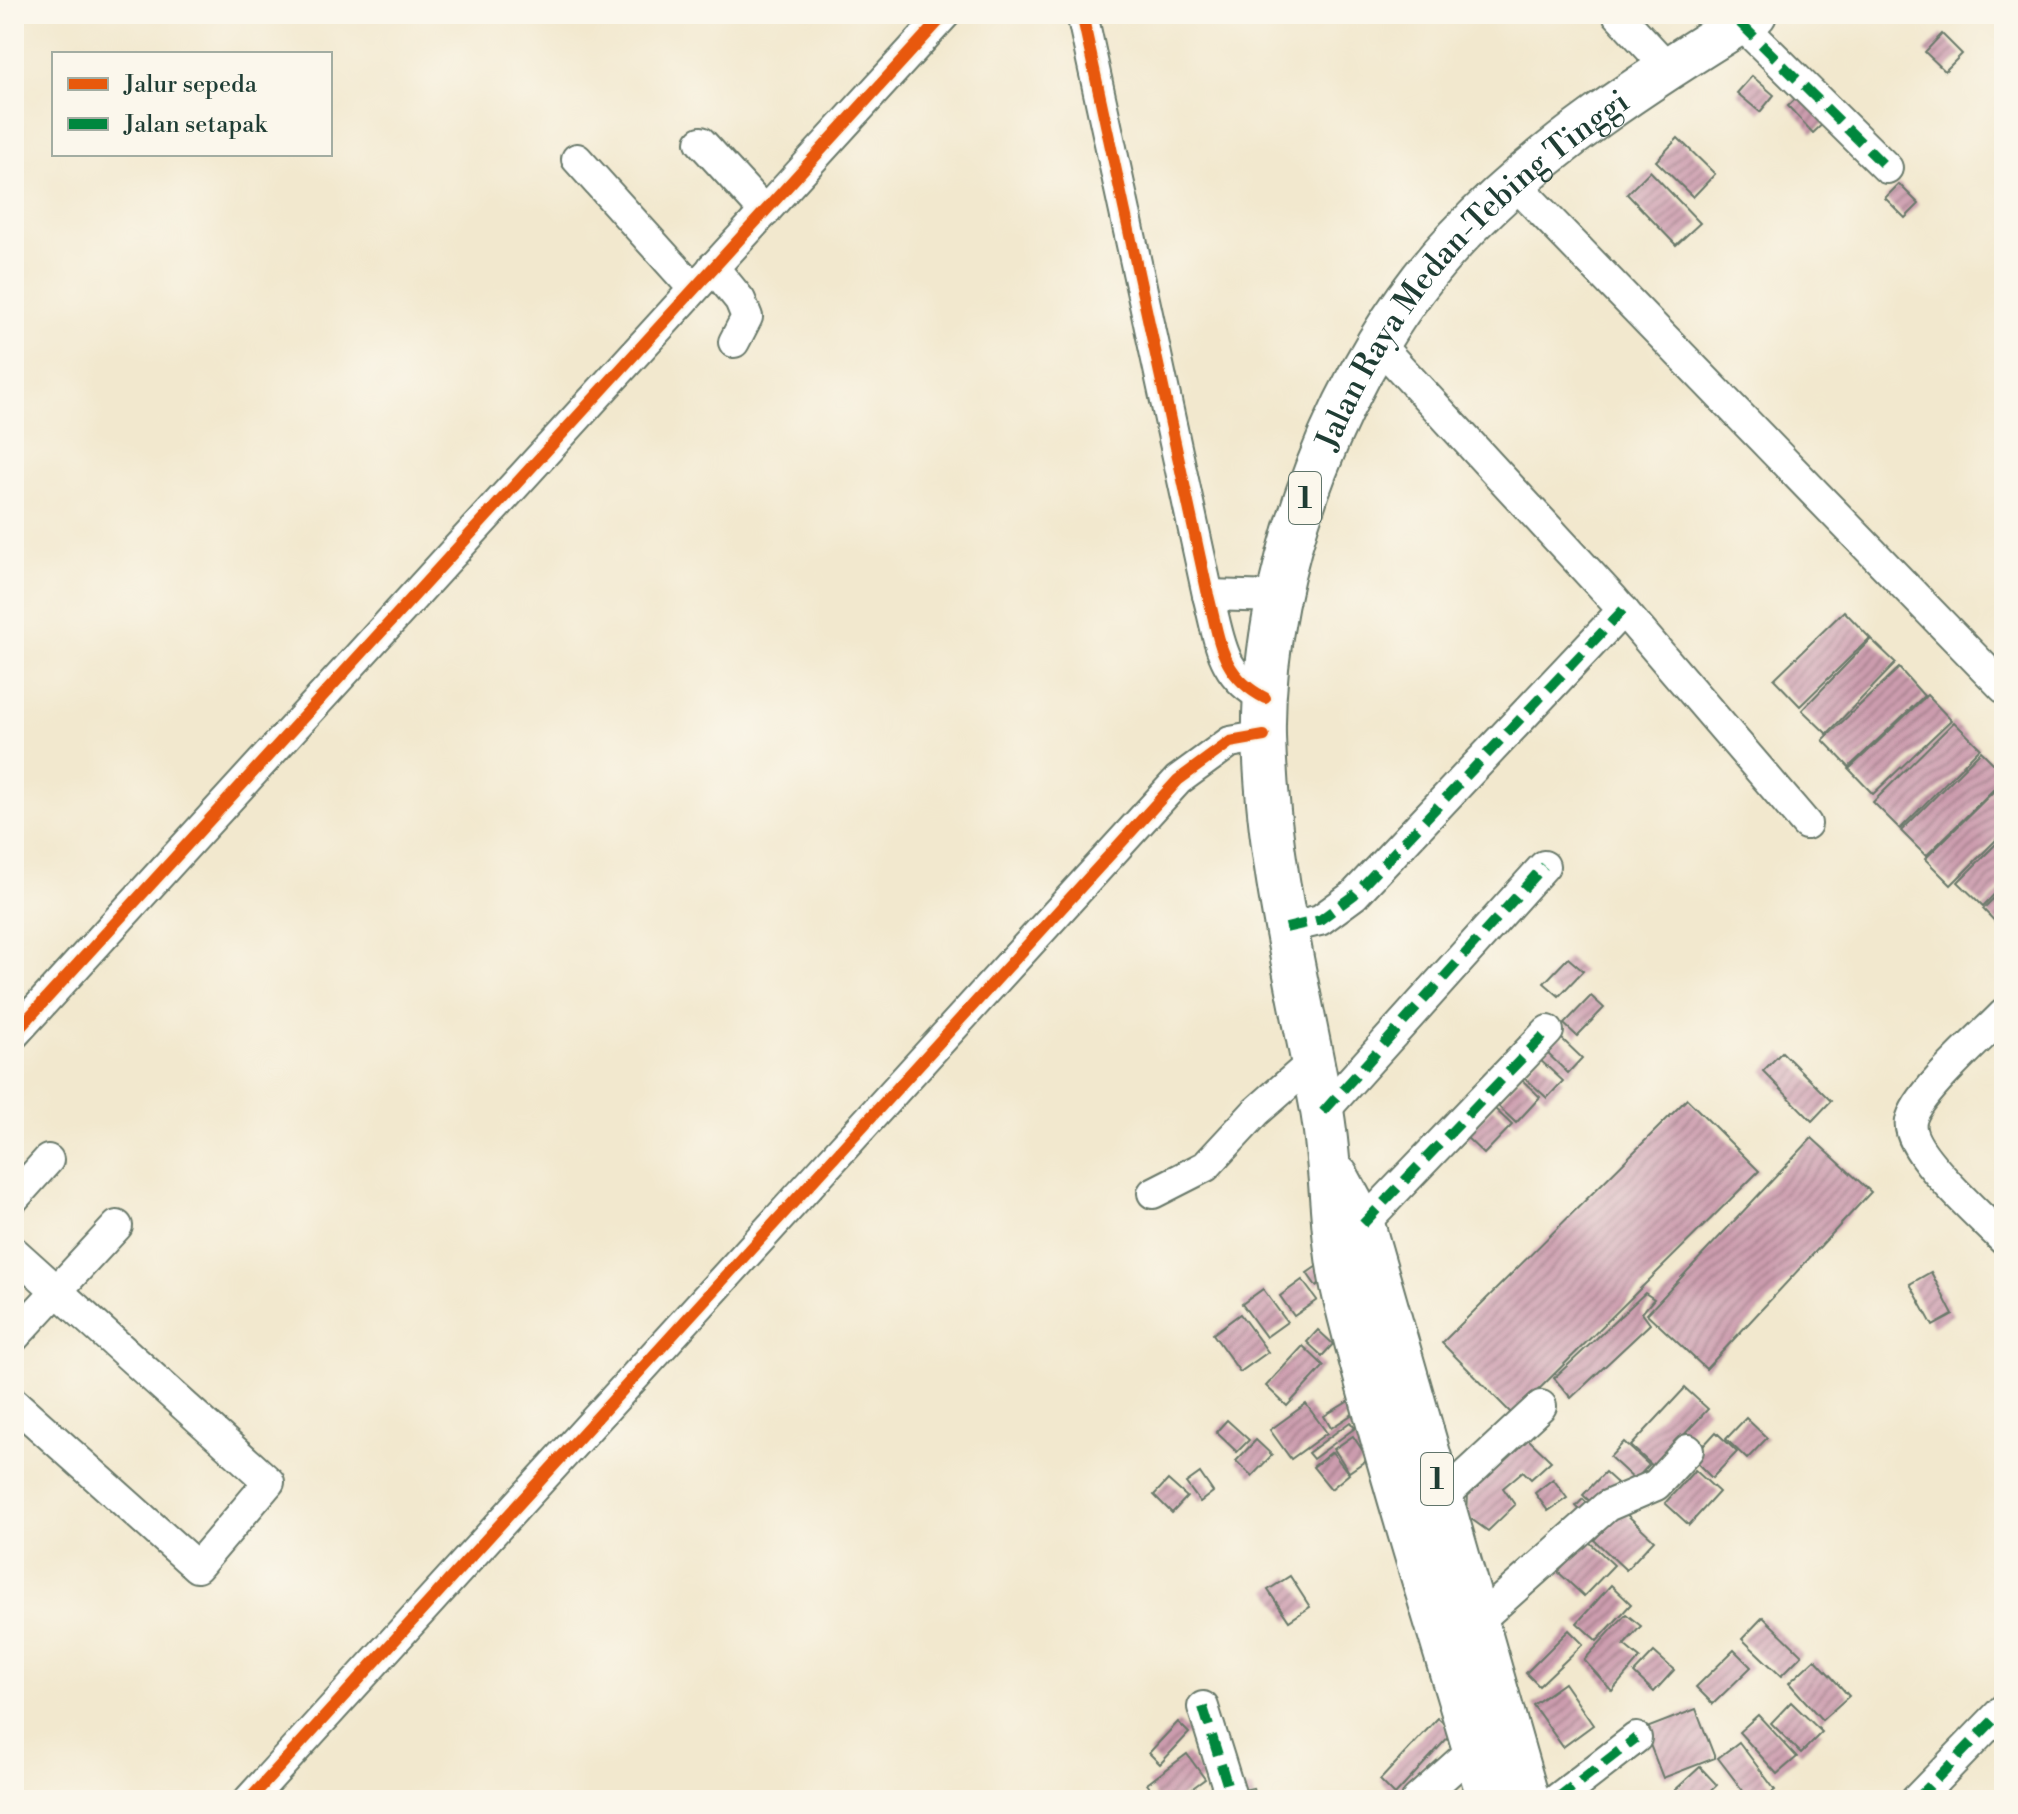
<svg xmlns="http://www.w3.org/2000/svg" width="2018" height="1814" viewBox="0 0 2018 1814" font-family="'Libre Bodoni',serif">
<defs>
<pattern id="building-hatch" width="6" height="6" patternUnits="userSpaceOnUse" patternTransform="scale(2)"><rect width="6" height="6" fill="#cc9cae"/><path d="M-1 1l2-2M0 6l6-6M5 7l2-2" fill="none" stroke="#a5808e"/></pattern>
</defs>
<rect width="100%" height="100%" fill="#fbf7ec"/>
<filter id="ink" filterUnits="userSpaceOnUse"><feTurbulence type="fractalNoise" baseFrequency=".0125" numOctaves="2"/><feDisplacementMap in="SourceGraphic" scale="16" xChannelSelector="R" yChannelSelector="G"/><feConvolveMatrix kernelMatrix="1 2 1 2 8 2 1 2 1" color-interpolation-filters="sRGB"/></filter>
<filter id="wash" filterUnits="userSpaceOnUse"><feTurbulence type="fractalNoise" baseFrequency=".006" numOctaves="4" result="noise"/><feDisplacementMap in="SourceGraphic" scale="32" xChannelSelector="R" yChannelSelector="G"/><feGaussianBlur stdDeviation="1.8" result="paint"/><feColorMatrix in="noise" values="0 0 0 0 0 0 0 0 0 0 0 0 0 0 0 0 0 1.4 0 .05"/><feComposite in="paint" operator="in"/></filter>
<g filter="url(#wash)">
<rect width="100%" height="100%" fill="#f2e8ce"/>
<g id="blocks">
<g fill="url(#building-hatch)">
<polygon points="1942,34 1962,54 1945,71 1925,52"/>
<polygon points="1752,76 1774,95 1760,112 1737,93"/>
<polygon points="1804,91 1829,118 1813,133 1788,106"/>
<polygon points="1678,138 1715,174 1693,197 1656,161"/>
<polygon points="1650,171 1700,223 1676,245 1627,194"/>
<polygon points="1899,184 1919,204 1905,218 1885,198"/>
<polygon points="1844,611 1870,638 1800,706 1774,679"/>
<polygon points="1871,639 1896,663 1827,734 1802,710"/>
<polygon points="1899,668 1924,696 1849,767 1823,740"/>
<polygon points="1927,695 1951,720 1873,794 1849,769"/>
<polygon points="1954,722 1980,748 1900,829 1873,802"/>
<polygon points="1981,751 2004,774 2004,779 1926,856 1901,831"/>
<polygon points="2004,781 2004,832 1951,885 1925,859"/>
<polygon points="2004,836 2004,884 1983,906 1958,882"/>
<polygon points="2004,888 2004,931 1983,909"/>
<polygon points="1568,958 1583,971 1559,996 1544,983"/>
<polygon points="1591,996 1604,1008 1577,1036 1564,1024"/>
<polygon points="1559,1036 1582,1058 1568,1073 1545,1051"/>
<polygon points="1782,1052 1831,1101 1812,1121 1763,1071"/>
<polygon points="1538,1058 1563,1081 1547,1098 1522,1075"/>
<polygon points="1520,1078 1540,1097 1516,1123 1496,1104"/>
<polygon points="1687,1099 1759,1171 1513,1415 1442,1343"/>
<polygon points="1493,1107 1512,1125 1484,1154 1465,1136"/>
<polygon points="1812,1138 1871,1192 1706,1369 1647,1314"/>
<polygon points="1320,1264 1329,1276 1316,1286 1307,1273"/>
<polygon points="1931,1272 1953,1315 1933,1326 1910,1284"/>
<polygon points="1302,1280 1317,1300 1294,1316 1280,1296"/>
<polygon points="1263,1289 1287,1322 1266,1337 1242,1304"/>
<polygon points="1645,1293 1654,1299 1642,1313 1650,1324 1571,1398 1554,1378"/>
<polygon points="1240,1314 1268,1352 1240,1372 1213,1334"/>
<polygon points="1318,1330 1333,1344 1322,1356 1307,1342"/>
<polygon points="1303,1346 1324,1366 1287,1406 1266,1386"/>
<polygon points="1685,1388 1708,1409 1654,1467 1631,1446"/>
<polygon points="1349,1401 1356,1412 1331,1428 1324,1416"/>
<polygon points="1306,1404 1327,1433 1291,1459 1270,1430"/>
<polygon points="1746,1418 1767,1438 1747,1459 1726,1439"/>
<polygon points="1227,1420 1249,1440 1237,1452 1216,1432"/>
<polygon points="1350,1422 1355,1428 1313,1459 1308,1453"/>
<polygon points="1716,1432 1737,1452 1712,1478 1692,1458"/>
<polygon points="1353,1436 1368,1459 1349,1472 1334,1449"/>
<polygon points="1527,1438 1551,1461 1531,1479 1523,1471 1503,1488 1515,1505 1488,1531 1467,1516 1468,1494"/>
<polygon points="1256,1440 1272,1455 1252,1476 1236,1461"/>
<polygon points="1624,1442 1649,1465 1635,1480 1610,1457"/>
<polygon points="1332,1452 1349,1474 1331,1489 1313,1467"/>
<polygon points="1695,1470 1719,1492 1689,1525 1665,1503"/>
<polygon points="1605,1472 1617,1483 1595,1506 1583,1495"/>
<polygon points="1200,1473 1213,1492 1200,1502 1186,1483"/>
<polygon points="1553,1479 1567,1498 1548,1511 1535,1493"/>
<polygon points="1168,1480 1187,1497 1172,1513 1154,1495"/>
<polygon points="1583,1499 1593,1509 1586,1516 1576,1506"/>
<polygon points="1622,1510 1654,1540 1626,1570 1594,1540"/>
<polygon points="1587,1540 1614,1565 1584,1596 1558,1572"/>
<polygon points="1290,1576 1310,1607 1289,1621 1268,1590"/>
<polygon points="1611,1585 1631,1604 1597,1641 1577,1623"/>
<polygon points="1626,1614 1641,1626 1624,1645 1640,1658 1612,1691 1584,1660"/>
<polygon points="1763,1617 1802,1655 1781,1676 1742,1639"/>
<polygon points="1569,1630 1583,1644 1539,1686 1526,1673"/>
<polygon points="1734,1650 1751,1667 1713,1704 1696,1687"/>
<polygon points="1654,1652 1674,1670 1654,1692 1634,1673"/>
<polygon points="1815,1659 1849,1696 1822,1720 1789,1683"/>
<polygon points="1564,1683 1593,1725 1563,1747 1533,1705"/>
<polygon points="1791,1702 1822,1732 1801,1753 1771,1723"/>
<polygon points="1696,1709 1715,1758 1663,1778 1644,1729"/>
<polygon points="1758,1715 1797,1757 1777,1774 1739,1732"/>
<polygon points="1438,1718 1453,1732 1395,1795 1380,1780"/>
<polygon points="1178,1722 1189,1733 1160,1764 1149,1753"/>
<polygon points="1739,1742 1775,1790 1762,1800 1750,1800 1718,1758"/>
<polygon points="1187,1754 1205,1779 1176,1800 1159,1800 1147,1784"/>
<polygon points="1700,1767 1717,1785 1701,1800 1684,1800 1675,1790"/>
<polygon points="1253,1788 1255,1800 1236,1800 1234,1792"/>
</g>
</g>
</g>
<g filter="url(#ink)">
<use href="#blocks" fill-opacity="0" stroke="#69796a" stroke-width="2"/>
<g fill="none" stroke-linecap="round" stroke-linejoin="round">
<defs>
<g id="minor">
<path d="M1082 14 1208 595C1220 640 1220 675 1265 698"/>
<polyline points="1618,14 1667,67"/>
<polyline points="1740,23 1887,168"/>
<polyline points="701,142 765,212"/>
<polyline points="577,159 693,288"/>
<polyline points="1515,184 2004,688"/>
<polyline points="713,267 740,300 747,317 734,342"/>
<polyline points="1379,345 1614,600 1806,824"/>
<polyline points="1208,595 1279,597"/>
<polyline points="1286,928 1320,920 1354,895 1623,610"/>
<path d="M2004 1014C1983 1036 1916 1094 1911 1121 1905 1151 1983 1218 2004 1240"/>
<polyline points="14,1034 945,14"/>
<polyline points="1323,1112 1544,866"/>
<polyline points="1153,1193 1206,1166 1256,1112 1313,1062"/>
<polyline points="14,1198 48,1160"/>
<polyline points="1363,1224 1548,1031"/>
<polyline points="14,1252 269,1482 197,1567 14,1403"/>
<polyline points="14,1337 117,1226"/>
<polyline points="1442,1498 1541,1406"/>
<polyline points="1479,1620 1607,1506 1656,1485 1688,1450"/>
<polyline points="1203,1707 1232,1800"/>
<polyline points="249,1800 1178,780 1230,742 1264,736"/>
<polyline points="1417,1800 1474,1749"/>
<polyline points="1556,1800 1636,1738"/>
<polyline points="1916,1800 2004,1709"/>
</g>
<g id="highway">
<polyline points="1337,1176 1363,1224 1528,1800"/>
<path id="s1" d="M1489 1800C1440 1632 1386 1465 1344 1295 1329 1233 1333 1168 1321 1105 1298 983 1267 861 1264 736 1261 568 1341 360 1457 238 1542 147 1650 78 1755 14"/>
</g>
</defs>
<use href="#minor" stroke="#69796a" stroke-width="34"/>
<use href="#highway" stroke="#69796a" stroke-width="46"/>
<use href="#minor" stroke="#fff" stroke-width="30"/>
<use href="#highway" stroke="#fff" stroke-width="42"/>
<g stroke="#00873e" stroke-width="10" stroke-dasharray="20 10" stroke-linecap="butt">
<polyline points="1740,23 1887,168"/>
<polyline points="1286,928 1320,920 1354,895 1623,610"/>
<polyline points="1323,1112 1544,866"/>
<polyline points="1363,1224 1548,1031"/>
<polyline points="1203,1707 1232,1800"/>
<polyline points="1556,1800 1636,1738"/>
<polyline points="1916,1800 2004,1709"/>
</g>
<defs>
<g id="cycleway">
<path d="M1082 14 1208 595C1220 640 1220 675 1265 698"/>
<polyline points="14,1034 945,14"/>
<polyline points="249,1800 1178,780 1230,742 1264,736"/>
</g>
</defs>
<use href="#cycleway" stroke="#fbf7ec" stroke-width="17"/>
<use href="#cycleway" stroke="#e8590c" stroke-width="12"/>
</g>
</g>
<g text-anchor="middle" stroke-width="6" stroke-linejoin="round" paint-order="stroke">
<g fill="#fbf7ec" stroke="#61756b" stroke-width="2">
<rect x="1289" y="472" width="32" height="52" rx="6"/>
<rect x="1421" y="1453" width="32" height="52" rx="6"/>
</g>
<g font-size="30" font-weight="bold" fill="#1f3d34">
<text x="1305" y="508">1</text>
<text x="1437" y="1489">1</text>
</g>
<g font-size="32" fill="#1f3d34" stroke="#fbf7ec">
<text dy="11" stroke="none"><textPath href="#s1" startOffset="1622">Jalan Raya Medan-Tebing Tinggi</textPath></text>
</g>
</g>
<rect width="2018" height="1814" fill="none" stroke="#fbf7ec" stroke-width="48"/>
<rect x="52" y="52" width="280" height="104" fill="#fbf7ec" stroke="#a3ada2" stroke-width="2"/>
<rect x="68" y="78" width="40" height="12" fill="#e8590c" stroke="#a3ada2" stroke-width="2"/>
<text x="124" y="92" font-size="24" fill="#1f3d34">Jalur sepeda</text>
<rect x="68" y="118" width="40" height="12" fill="#00873e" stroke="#a3ada2" stroke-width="2"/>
<text x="124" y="132" font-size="24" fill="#1f3d34">Jalan setapak</text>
</svg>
